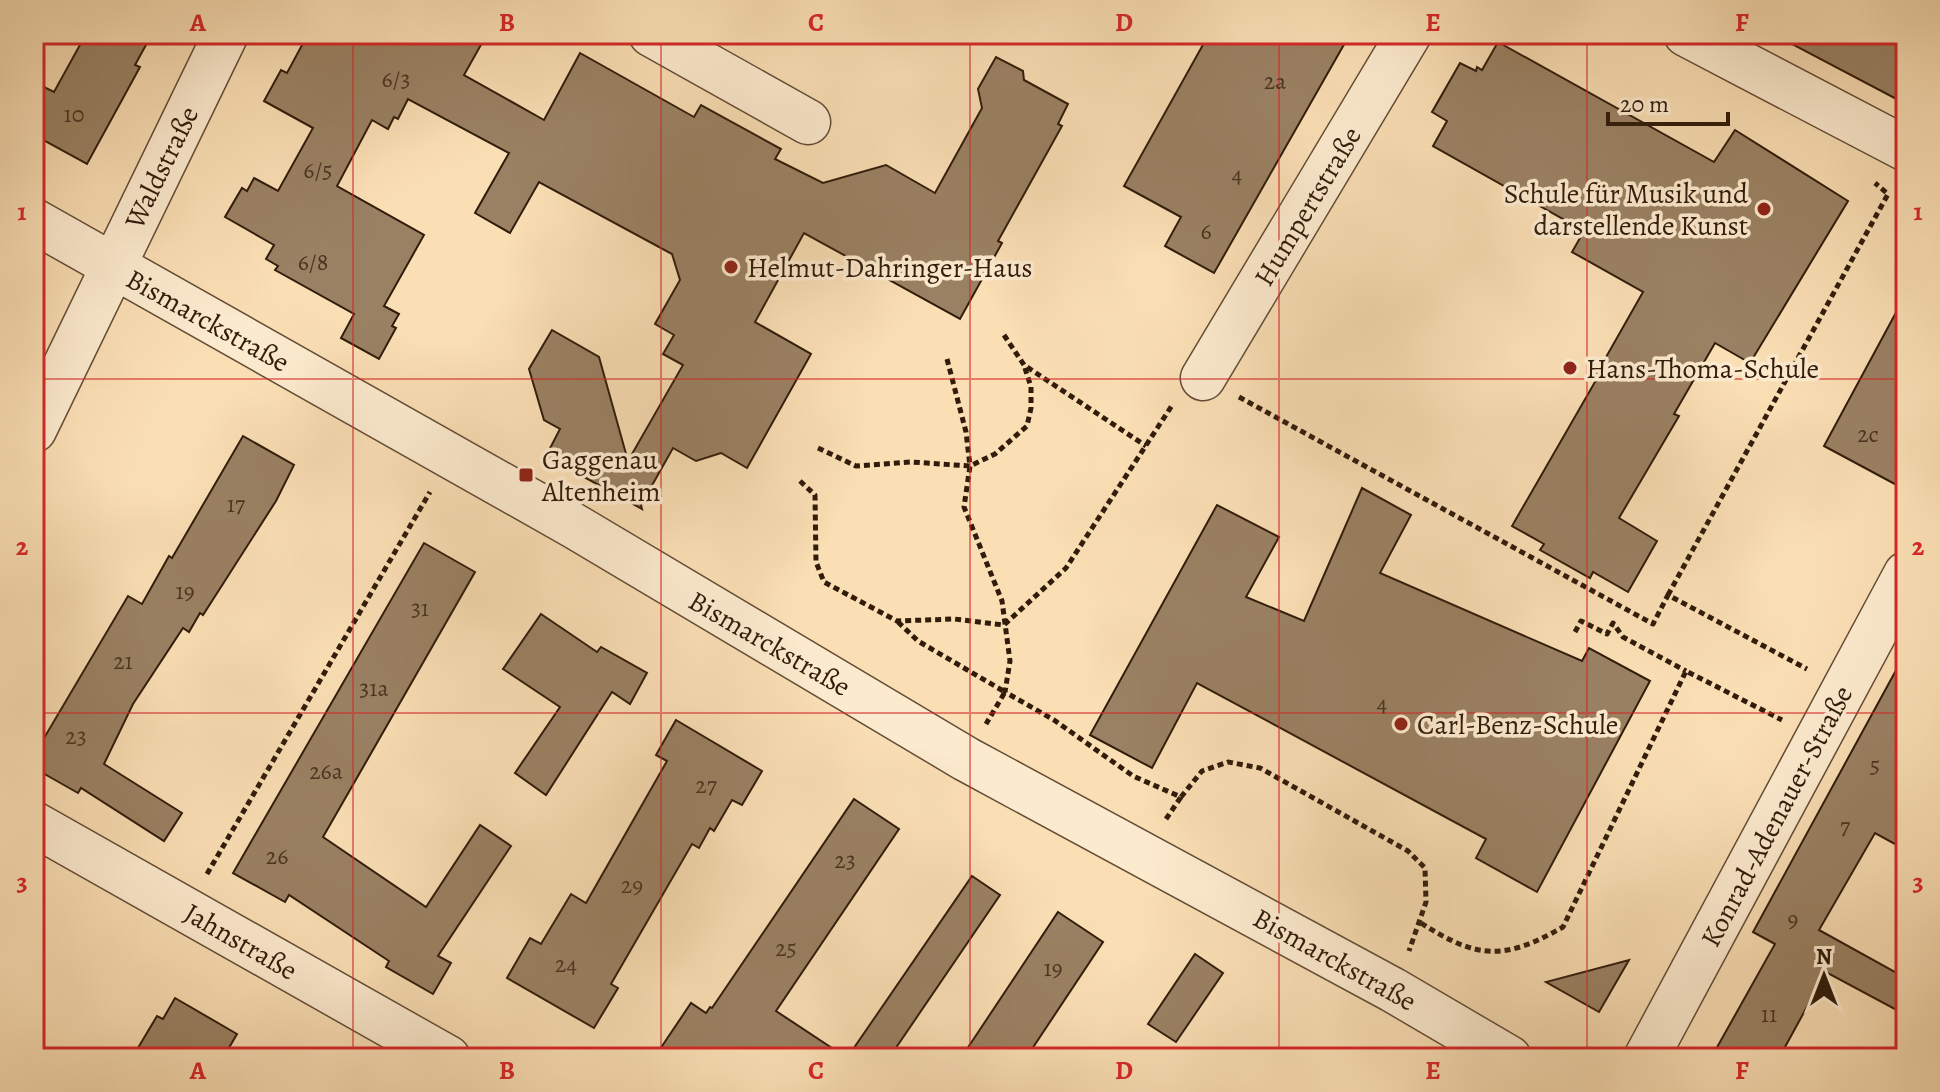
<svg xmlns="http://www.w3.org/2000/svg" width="1940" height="1092" viewBox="0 0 1940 1092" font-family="Alegreya,serif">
<rect width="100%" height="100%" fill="#fadeb4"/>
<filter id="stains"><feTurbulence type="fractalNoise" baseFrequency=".0025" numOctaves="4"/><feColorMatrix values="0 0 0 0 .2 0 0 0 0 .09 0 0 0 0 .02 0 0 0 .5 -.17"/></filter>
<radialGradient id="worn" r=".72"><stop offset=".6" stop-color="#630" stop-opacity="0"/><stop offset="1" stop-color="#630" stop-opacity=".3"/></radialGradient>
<g fill="#9a8163" stroke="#311c0b" stroke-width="2">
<polygon points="86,34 152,34 135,65 140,67 87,164 34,135 34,82 54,92"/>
<polygon points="308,34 487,34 464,75 544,120 580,53 694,117 701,105 781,149 775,159 823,183 886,165 935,193 982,108 978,89 996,57 1023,71 1024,80 1068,104 1058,124 1062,126 998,241 1002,243 960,319 804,233 755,322 811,354 747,468 721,453 696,461 673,448 641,505 642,509 546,456 560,429 544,420 529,369 552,330 599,357 628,461 683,365 663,354 674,335 655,324 680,280 672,254 539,182 510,233 475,213 509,153 408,99 398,119 394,117 388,129 372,120 337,186 424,235 384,306 399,314 392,326 396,328 379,359 341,338 354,314 275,270 278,266 266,259 274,245 225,217 242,188 247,191 254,178 278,191 313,128 264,101 281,70 287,73"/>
<polygon points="1209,34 1350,34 1214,273 1165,246 1181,217 1124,186"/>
<polygon points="1773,34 1906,34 1906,104"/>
<polygon points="1498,42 1714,162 1735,130 1848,201 1750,363 1715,343 1674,414 1679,416 1619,518 1657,541 1628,592 1593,572 1590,578 1540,550 1544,544 1512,526 1599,375 1597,373 1643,292 1572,252 1584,231 1433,146 1447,121 1432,112 1460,63 1476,71 1477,67 1482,70"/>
<polygon points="1906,294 1906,490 1824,446"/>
<polygon points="243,436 294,465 276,501 203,615 200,613 189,632 183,628 133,704 104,764 182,813 164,841 81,788 78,793 34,768 34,755 128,596 142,604 169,556 172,558"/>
<polygon points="1362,488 1411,515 1380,573 1582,661 1589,648 1650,681 1537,892 1476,858 1486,839 1197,683 1152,768 1090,735 1217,505 1279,537 1246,597 1304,621"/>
<polygon points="424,543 475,572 323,837 426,907 480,825 511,846 438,956 451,963 433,994 386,967 389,961 289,895 285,902 233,873"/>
<polygon points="541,614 597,652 601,647 647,673 630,704 612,692 546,795 515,773 560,707 503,669"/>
<polygon points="1906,652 1906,850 1875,833 1819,930 1906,978 1906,1015 1826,972 1779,1058 1711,1058 1775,944 1753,932"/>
<polygon points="676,720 762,771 742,805 732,800 714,831 710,828 699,848 692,844 611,984 618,988 594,1028 507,978 530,938 541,944 571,894 586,903 667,761 656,755"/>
<polygon points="854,799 899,829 776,1011 847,1058 654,1058 691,1003 706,1013 710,1007 712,1008"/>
<polygon points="972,876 1000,895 889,1058 847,1058"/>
<polygon points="1058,912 1103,942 1026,1058 961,1058"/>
<polygon points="1195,954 1223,973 1176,1042 1148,1024"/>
<polygon points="1629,960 1599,1012 1546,982"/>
<polygon points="175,998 237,1034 223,1058 132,1058 157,1016 163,1019"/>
</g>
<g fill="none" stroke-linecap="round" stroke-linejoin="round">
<defs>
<g id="street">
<polyline points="651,34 808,122"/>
<polyline points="1686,34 1906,149"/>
<polyline points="34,221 576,527 966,759 1393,990 1509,1058"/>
<polyline points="1203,378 1409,34"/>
<polyline points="34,430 226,34"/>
<polyline points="34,824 448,1058"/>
<polyline points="1646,1058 1906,574"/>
</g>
</defs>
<use href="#street" stroke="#634c35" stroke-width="47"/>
<g stroke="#311c0b" stroke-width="5" stroke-dasharray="6 4" stroke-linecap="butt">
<polyline points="1004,335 1024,365 1146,446"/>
<polyline points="947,359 966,432 970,466 964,507 1002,601 1010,661 1005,692 1054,720 1133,776 1181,797 1202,771 1228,762 1260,768 1408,851 1425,868 1426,902 1409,951"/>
<polyline points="1239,397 1653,624 1668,595 1807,669"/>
<polyline points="818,448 856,466 911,462 970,466 995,454 1027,426 1031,408 1031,387 1024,365"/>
<polyline points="800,481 815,495 816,562 824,582 897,621 954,619 1004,625 1066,568 1173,404"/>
<polyline points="1668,595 1888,194 1875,183"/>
<polyline points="898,622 918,641 1005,692 986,724"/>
<polyline points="1575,632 1581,621 1607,634 1613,623 1623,637 1686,671"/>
<polyline points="1166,819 1181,797"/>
<polyline points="207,874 430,492"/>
<path d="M1421 923C1477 959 1504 961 1563 927L1686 671 1782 720"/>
</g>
<use href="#street" stroke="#fceace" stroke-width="44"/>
</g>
<path fill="none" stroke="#d62828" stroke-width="2" stroke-opacity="0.55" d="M353 34V1058M661 34V1058M970 34V1058M1279 34V1058M1587 34V1058M34 379H1906M34 713H1906"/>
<g fill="#8f2418" stroke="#fceace" stroke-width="3">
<circle cx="1764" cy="209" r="8"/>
<circle cx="731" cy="267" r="8"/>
<circle cx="1570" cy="368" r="8"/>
<rect x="518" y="467" width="16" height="16" rx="4"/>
<circle cx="1401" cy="724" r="8"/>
</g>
<g text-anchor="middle" stroke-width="7" stroke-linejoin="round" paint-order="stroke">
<g font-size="24" fill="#4b3521">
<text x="396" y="87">6/3</text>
<text x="1275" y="89">2a</text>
<text x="74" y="122">10</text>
<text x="318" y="178">6/5</text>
<text x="1237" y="182">4</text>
<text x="1206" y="239">6</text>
<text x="313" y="270">6/8</text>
<text x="1868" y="442">2c</text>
<text x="236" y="512">17</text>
<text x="185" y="599">19</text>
<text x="420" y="616">31</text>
<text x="123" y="669">21</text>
<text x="374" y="696">31a</text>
<text x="1382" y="711">4</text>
<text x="76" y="744">23</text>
<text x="1875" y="773">5</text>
<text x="326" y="779">26a</text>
<text x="706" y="793">27</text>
<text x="1845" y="834">7</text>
<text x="277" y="864">26</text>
<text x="845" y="868">23</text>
<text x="632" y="893">29</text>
<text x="1793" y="927">9</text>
<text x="786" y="956">25</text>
<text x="566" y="972">24</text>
<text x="1053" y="976">19</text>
<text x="1769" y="1022">11</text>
</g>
<g font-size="28" fill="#311c0b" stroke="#fceace">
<text transform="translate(161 167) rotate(-64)" y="10">Waldstraße</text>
<text transform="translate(1307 206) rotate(-59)" y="10">Humpertstraße</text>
<text transform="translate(208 320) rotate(29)" y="10">Bismarckstraße</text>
<text transform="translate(770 643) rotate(30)" y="10">Bismarckstraße</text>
<text transform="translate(1776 816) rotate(-62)" y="10">Konrad-Adenauer-Straße</text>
<text transform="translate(241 941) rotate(30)" y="10">Jahnstraße</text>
<text transform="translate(1335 959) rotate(29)" y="10">Bismarckstraße</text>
</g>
<g font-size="28" fill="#311c0b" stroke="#fceace" text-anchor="start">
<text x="1748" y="203" text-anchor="end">Schule für Musik und<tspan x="1748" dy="32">darstellende Kunst</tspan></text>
<text x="747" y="277">Helmut-Dahringer-Haus</text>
<text x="1586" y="378">Hans-Thoma-Schule</text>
<text x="542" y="469">Gaggenau<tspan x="542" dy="32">Altenheim</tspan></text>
<text x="1417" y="734">Carl-Benz-Schule</text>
</g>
</g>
<rect width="1940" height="1092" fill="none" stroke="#fadeb4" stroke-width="88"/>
<g transform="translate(1824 976)" stroke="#fceace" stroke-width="6" paint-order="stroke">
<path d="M0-6L14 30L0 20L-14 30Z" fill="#311c0b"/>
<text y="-12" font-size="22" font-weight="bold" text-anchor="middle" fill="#311c0b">N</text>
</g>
<path d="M1608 112v12h120v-12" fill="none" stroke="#311c0b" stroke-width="4"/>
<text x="1620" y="112" font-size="24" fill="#311c0b" stroke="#fceace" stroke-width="6" paint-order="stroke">20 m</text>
<rect x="44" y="44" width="1852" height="1004" fill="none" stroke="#d62828" stroke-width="3"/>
<g font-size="26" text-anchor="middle" font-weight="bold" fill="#d62828">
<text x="198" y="31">A</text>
<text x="507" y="31">B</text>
<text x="816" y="31">C</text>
<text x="1124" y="31">D</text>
<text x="1433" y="31">E</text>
<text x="1742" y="31">F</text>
<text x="22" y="220">1</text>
<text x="1918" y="220">1</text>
<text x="22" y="555">2</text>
<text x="1918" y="555">2</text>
<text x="22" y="890">3</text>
<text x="1918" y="890">3</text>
<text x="198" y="1079">A</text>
<text x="507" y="1079">B</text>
<text x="816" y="1079">C</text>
<text x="1124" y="1079">D</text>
<text x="1433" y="1079">E</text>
<text x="1742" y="1079">F</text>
</g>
<rect width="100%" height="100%" filter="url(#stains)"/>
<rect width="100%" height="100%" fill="url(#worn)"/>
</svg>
